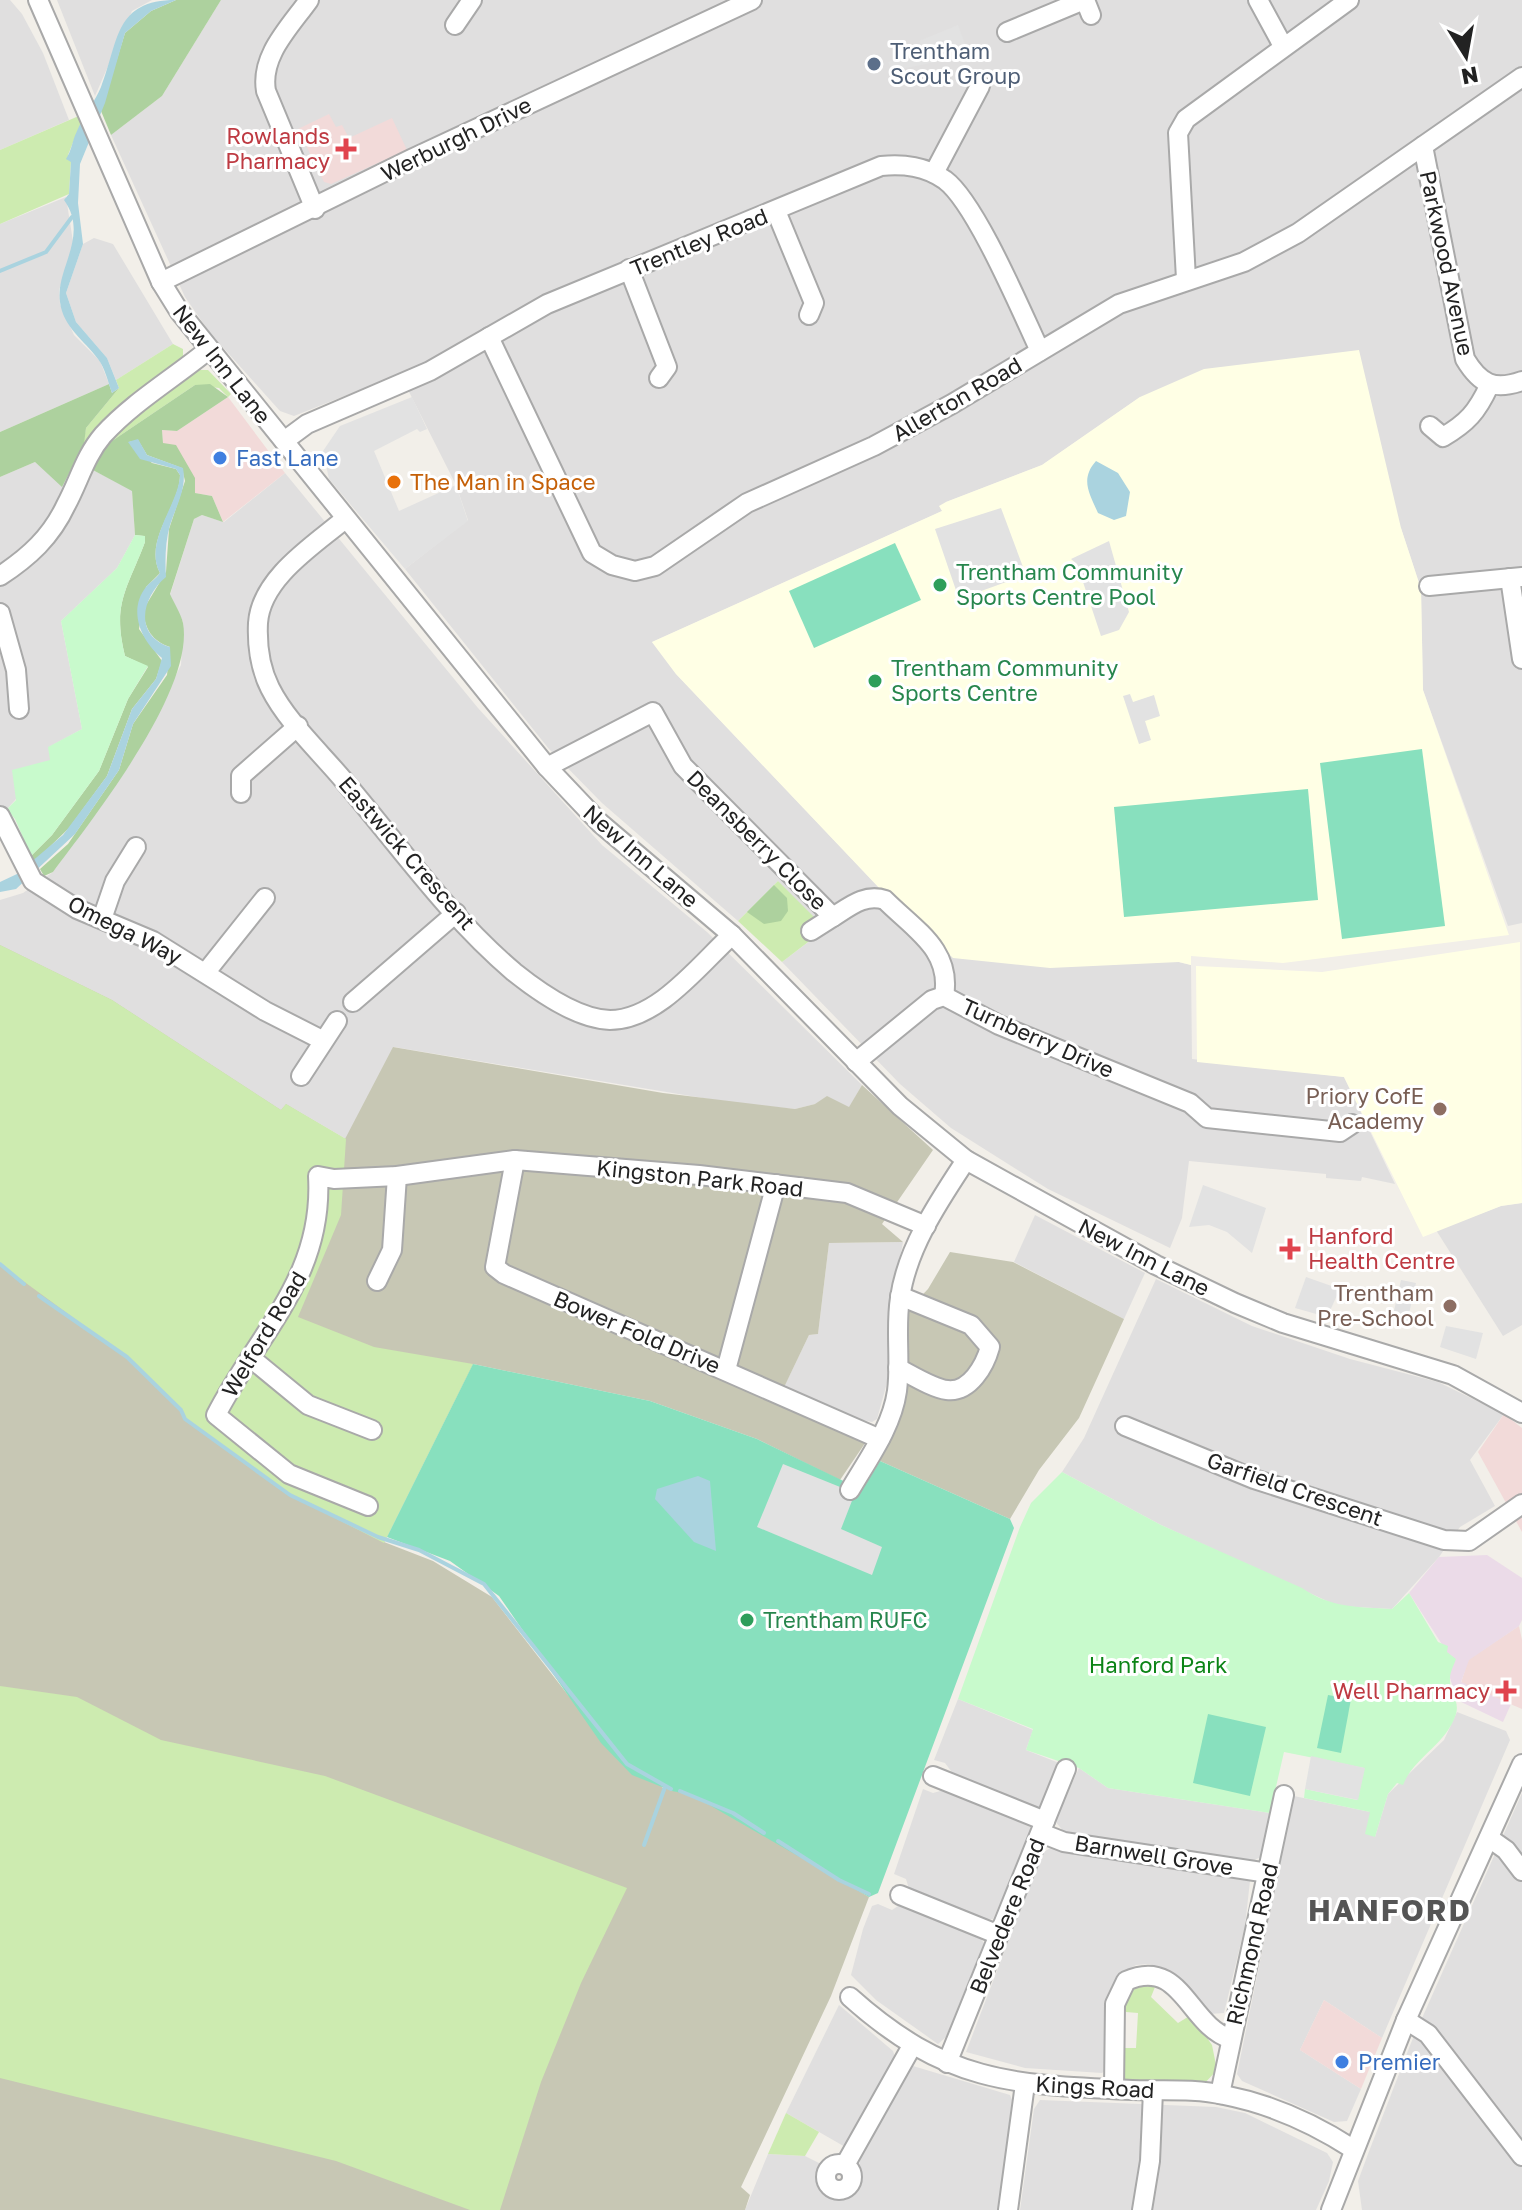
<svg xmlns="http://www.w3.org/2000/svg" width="1522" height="2210" viewBox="0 0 1522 2210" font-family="'Golos Text',sans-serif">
<rect width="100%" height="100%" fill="#f2efe9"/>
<g fill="#e0dfdf">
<polygon points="0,0 10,0 22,14 43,53 69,120 0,150"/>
<polygon points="57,0 152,0 132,11 95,96"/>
<polygon points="221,0 1522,0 1522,923 1508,926 1423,690 1421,589 1401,528 1140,397 1042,465 946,502 942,511 652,642 676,674 883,892 1191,965 1192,1059 1344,1077 1395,1184 1362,1177 1361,1181 1326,1178 1326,1174 1189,1161 1182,1218 1170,1248 1048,1189 951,1128 900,1084 782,962 815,937 778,881 738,921 602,803 549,749 405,569 468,520 456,485 400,374 294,416 280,411 210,333 185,297 111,135 162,96"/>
<polygon points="66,197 74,248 59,290 60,304 74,335 100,361 109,384 0,432 0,224"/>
<polygon points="94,238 113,244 173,344 116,380 107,358 76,322 66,293 83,244"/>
<polygon points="35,462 62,486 71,470 91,469 132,490 135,535 117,568 61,621 82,729 49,747 51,760 7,809 0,806 0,477"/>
<polygon points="285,473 478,708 602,845 707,932 862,1085 849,1108 815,1104 795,1109 739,1104 394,1047 346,1139 286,1104 281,1110 112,1000 0,945 0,900 23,893 53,872 129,766 181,665 183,622 170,595 194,519 202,515 224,522"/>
<polygon points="1522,1203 1522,1325 1503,1336 1436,1230 1501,1206"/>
<polygon points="1035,1215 1145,1273 1124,1319 1014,1262"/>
<polygon points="903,1242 889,1319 890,1372 877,1419 872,1422 862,1420 784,1387 809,1335 818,1334 829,1243"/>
<polygon points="1156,1279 1252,1326 1350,1359 1438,1382 1504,1414 1470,1460 1495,1506 1460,1527 1439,1557 1392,1609 1338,1606 1161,1525 1062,1472 1084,1438"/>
<polygon points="958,1699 1033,1730 1026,1750 1059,1763 1039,1810 954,1775 945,1763 934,1760"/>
<polygon points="1457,1712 1506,1731 1510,1740 1382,2038 1324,2000 1300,2050 1361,2089 1347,2121 1334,2122 1242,2081 1237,2074 1294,1796 1370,1812 1375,1837 1388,1794 1444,1740"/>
<polygon points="1079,1768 1108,1788 1270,1813 1261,1857 1250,1862 1064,1832 1055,1821"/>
<polygon points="923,1789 933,1793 944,1790 1030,1827 1031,1834 993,1919 985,1920 909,1889 906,1879 894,1874"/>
<polygon points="1522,1793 1522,2210 1362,2210 1358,2181 1368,2154 1411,2043"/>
<polygon points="1052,1847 1068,1853 1250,1881 1245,1926 1224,2013 1210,2014 1170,1971 1149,1964 1136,1965 1125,1971 1111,1991 1106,2070 1102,2073 1025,2068 966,2052 1042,1853"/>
<polygon points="878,1904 892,1910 901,1904 979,1937 984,1943 946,2037 938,2044 876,2000 851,1975 863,1929 872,1906"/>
<polygon points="839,2005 893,2051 895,2057 847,2148 786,2113"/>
<polygon points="913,2066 1010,2095 1012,2100 998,2210 745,2210 768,2154 805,2156 821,2164 818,2177 829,2196 846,2200 854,2194 861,2174 859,2159"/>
<polygon points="1040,2100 1216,2107 1245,2113 1327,2153 1333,2162 1329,2181 1316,2210 1020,2210 1034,2109"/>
</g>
<g fill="#f2dad9">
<polygon points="329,114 336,127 342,125 349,138 392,118 407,150 331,184 324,182 298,129"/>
<polygon points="228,397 285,473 223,522 212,496 194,493 163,443 162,430 177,431"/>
<polygon points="1504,1414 1522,1428 1522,1532 1478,1452"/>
<polygon points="1519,1626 1522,1640 1522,1709 1461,1683 1468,1660"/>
<polygon points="1324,2000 1382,2038 1361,2089 1300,2050"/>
</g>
<polygon fill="#ebdbe8" points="1487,1555 1522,1578 1522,1620 1519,1626 1469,1660 1461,1682 1511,1704 1503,1722 1457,1700 1450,1678 1447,1652 1409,1593 1439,1557"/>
<g fill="#ffffe5">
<polygon points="1359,350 1401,528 1421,589 1423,690 1509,935 1283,963 1191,956 1191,965 1179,962 1050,968 953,958 883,892 676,674 652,642 942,511 939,506 946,502 1042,465 1140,397 1204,369"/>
<polygon points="1520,942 1522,1203 1501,1206 1423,1237 1344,1077 1197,1062 1196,966 1322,972"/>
</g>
<g fill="#c7c7b4">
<polygon points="0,945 112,1000 281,1110 286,1104 345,1139 393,1047 663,1093 795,1109 815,1104 827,1096 849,1107 862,1085 933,1150 882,1224 903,1242 829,1243 818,1334 809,1335 777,1402 872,1433 840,1480 757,1439 650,1401 473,1364 384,1542 433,1561 492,1597 568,1695 663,1788 692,1795 731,1815 869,1897 831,1996 741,2187 750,2195 745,2210 0,2210"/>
<polygon points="950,1252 1013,1262 1124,1319 1079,1418 1039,1470 1010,1519 880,1461 898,1413 907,1311 928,1289"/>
</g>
<g fill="#cdebb0">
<polygon points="81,115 82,120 68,155 71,161 69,194 0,224 0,150"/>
<polygon points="173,344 183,349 183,359 83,445 86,428 119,388 116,380"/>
<polygon points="200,370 208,370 231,394 228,397 219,388 195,385 109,443 130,421 189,374"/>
<polygon points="778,881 818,921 816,936 782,962 738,921"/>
<polygon points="0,945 112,1000 281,1110 286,1104 346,1139 341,1215 298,1317 374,1347 473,1364 384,1543 290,1495 185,1419 181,1410 127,1357 0,1264"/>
<polygon points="0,1686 77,1697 161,1740 325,1776 627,1888 581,1983 541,2082 500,2210 470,2210 336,2161 0,2078"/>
<polygon points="1153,1982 1155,1987 1151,1997 1178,2023 1191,2015 1212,2045 1217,2070 1203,2085 1129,2082 1123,2079 1120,2054 1124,2048 1136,2048 1138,2013 1126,2012 1121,2006 1127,1989"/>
<polygon points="786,2113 819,2132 805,2156 768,2154"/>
</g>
<g fill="#add19e">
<polygon points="176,0 221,0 162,96 111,135 101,111 125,33 151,11"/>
<polygon points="109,384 112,393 119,388 86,428 84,444 62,487 35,462 0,477 0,432"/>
<path d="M210 384 228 397 177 431 162 430 163 443 176 445 195 478V493L212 496 223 522 202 515 194 519 170 594C174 603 181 614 183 623 195 690 93 818 53 872L44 876 40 869 68 844 119 770 133 724 167 675 170 647C152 641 145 629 143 610L166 572 169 529 185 481 182 468 147 455 138 440 129 442 152 463 176 469 180 475C180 506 143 540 160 573L146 587 139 629 162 661 156 679 132 709 107 776 69 828 35 861 31 856 52 835 99 771 128 699 148 667 125 656C112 603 127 590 145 542L144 536 135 535 132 491 91 469 109 443 195 385Z"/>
<polygon points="774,885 787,898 788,911 781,921 764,924 747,912"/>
</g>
<g fill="#c8facc">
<path d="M135 535 145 536V542C127 590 112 603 125 656L148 666 128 699 99 771 52 835 31 856 15 819 7 809 16 800 12 770 50 760 48 747 82 729 61 621 117 568Z"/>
<path d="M1062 1472 1161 1525 1302 1588C1331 1608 1358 1607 1392 1609L1409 1593 1438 1642 1448 1646 1447 1652 1456 1659C1454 1665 1450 1672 1450 1678 1449 1691 1460 1700 1456 1714 1446 1745 1414 1757 1403 1785L1397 1783 1388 1794 1375 1837 1365 1834 1370 1812 1304 1798 1305 1789 1357 1800 1364 1768 1284 1752 1270 1813 1108 1788 1079 1768 1026 1750 1033 1729 958 1699 1020 1527 1031 1503Z"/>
</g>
<g fill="#88e0be">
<polygon points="895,543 921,600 814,648 789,591"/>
<polygon points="1422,749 1445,926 1342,939 1320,763"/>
<polygon points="1308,789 1318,900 1124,917 1114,807"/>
<polygon points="473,1364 650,1401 757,1439 862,1490 880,1461 1010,1519 1014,1528 878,1893 869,1897 692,1795 672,1791 632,1775 601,1743 499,1596 450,1561 387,1537"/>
<polygon points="1328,1695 1351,1699 1341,1753 1317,1748"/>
<polygon points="1208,1714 1266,1727 1250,1796 1193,1783"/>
</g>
<g fill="#e2e2e2">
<polygon points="958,25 969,55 892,71 888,62 922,49 919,41"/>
<polygon points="412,397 427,429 420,432 417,429 374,451 399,511 456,485 468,521 405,569 329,479 323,451 340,426"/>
<polygon points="1001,508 1026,575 959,599 935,529"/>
<polygon points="1109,541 1129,612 1119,630 1101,636 1077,564 1071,559"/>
<polygon points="1130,694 1133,702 1154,695 1160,716 1145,721 1151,740 1139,744 1123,696"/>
<polygon points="1203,1185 1266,1208 1252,1253 1227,1232 1209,1225 1189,1227"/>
<polygon points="1306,1277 1340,1289 1327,1317 1295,1308"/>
<polygon points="1401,1280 1416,1283 1406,1327 1391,1324"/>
<polygon points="1446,1326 1483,1333 1476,1359 1440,1347"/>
<polygon points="783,1464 855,1493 841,1529 882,1547 872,1575 757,1527"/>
<polygon points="1311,1756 1365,1768 1358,1800 1305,1789"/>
</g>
<g fill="#aad3df">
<path d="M176 0 151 11 125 33 105 103 80 164 78 203 83 244 66 293 76 322 107 358 119 388 112 393C108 382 105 368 98 359 84 340 63 327 60 302 55 269 90 236 64 200L69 194 71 162 66 159C72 150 72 141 77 131 83 116 95 102 101 87 119 41 114 0 176 0Z"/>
<path d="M138 439 147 455 183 468C187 489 176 506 170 525 165 542 165 562 166 577 142 597 133 635 170 647L171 666 133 724 119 770 75 834 16 889 0 892V882L17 874 63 835 107 776 132 709 156 679 162 658C142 642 127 611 146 587 150 582 156 579 160 573 143 542 179 504 180 475L176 469 140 459 128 442Z"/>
<path d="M1096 461 1118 473 1130 492 1126 516 1114 520 1098 513C1089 493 1080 479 1096 461Z"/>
<polygon points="698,1476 710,1481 716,1551 694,1542 655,1499 657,1489"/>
</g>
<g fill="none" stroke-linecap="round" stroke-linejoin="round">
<g stroke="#aad3df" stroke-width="4">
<polyline points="0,271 46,252 72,217"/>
<polyline points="0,1264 24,1284"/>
<polyline points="39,1296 127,1357 181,1410 185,1419 290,1495 378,1537 419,1550 484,1584 627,1764 671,1789"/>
<polyline points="680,1791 733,1813 764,1833"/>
<polyline points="778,1841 839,1880 869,1894"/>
<polyline points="644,1845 665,1787"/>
</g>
<defs>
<g id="minor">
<polyline points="38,0 161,282 179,311 547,767 600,823 732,935 900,1106 966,1160 1156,1265 1235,1303 1283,1323 1453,1375 1522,1413"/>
<path d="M309 0C289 28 260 56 266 91L315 209"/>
<polyline points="1085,0 1091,15"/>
<polyline points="1258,0 1283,46"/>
<polyline points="455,25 472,0"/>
<polyline points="1007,32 1084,0"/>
<path d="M1423 146 1465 359C1480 384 1494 391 1522 381"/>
<polyline points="934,173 980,86"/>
<polyline points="776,211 814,303 809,315"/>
<polyline points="629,269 667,367 659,378"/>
<polyline points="1186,279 1178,133 1186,119 1349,0"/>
<polyline points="161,282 411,159 752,0"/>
<polyline points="489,337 592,553 612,565 635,571 655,566 747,503 874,446 952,404 1119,304 1244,262 1298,233 1522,77"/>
<path d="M1430 426 1443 437C1467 423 1477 412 1489 386"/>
<path d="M284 441 307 424 430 371 547 304 881 166C904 164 925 166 945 180 976 203 1022 313 1040 351"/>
<path d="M345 519C314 545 261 578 258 623 257 644 260 668 270 688 287 722 321 753 345 782 399 846 450 918 514 972 539 992 577 1019 610 1020 658 1020 700 964 732 935"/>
<path d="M0 576C29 557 51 537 66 505 79 481 85 456 103 435 133 402 174 378 208 350"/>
<polyline points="1510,578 1522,659"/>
<polyline points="1429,586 1522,577"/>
<polyline points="0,613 16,670 19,709"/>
<path d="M547 767 653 712 683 766 833 917C849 907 865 893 885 900 915 930 952 950 944 996"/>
<polyline points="241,793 241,776 298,726"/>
<polyline points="0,816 33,881 77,909 153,941 265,1011 322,1040"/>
<polyline points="102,919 115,881 136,847"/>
<polyline points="811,931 833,917"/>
<polyline points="206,972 265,898"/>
<polyline points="353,1002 456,913"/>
<polyline points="856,1062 932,1000 944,996 999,1025 1190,1103 1207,1118 1340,1132 1352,1124"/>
<polyline points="301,1076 337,1021"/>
<polyline points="515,1160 495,1267 504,1274 880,1439"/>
<polyline points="377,1281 392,1250 397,1176"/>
<polyline points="252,1359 308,1405 372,1430"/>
<path d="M898 1368C912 1375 932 1388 947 1390 970 1393 985 1365 990 1347L971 1325 900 1296"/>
<polyline points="726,1370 776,1184"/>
<polyline points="1125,1426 1254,1479 1444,1540 1469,1541 1522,1504"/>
<path d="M850 1490C868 1459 892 1427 897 1391 901 1360 895 1329 900 1298 907 1248 939 1201 966 1160"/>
<path d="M368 1506 289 1474 216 1415C258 1333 324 1277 318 1176L334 1179 397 1176 515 1160 699 1175 847 1193 926 1226"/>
<polyline points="933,1776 1045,1821"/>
<polyline points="1041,1833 1064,1842 1268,1873"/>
<polyline points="1489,1838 1506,1850 1522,1871"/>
<polyline points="900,1895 999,1935"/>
<path d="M850 1997C945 2082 1010 2085 1132 2090 1161 2091 1195 2088 1224 2095 1270 2104 1313 2123 1353 2149"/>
<polyline points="1406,2020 1428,2034 1522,2156"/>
<polyline points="947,2063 1066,1769"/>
<path d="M1114 2089 1115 2004 1126 1981C1182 1956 1188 2026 1231 2039"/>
<polyline points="1220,2094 1284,1795"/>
<circle cx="839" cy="2177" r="13"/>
<polyline points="845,2165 912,2046"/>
<polyline points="1008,2210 1025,2084"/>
<polyline points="1142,2210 1150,2161 1153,2091"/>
<polyline points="1331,2210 1406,2020 1522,1764"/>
</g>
</defs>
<use href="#minor" stroke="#a9a9a9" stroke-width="22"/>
<use href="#minor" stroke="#fff" stroke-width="18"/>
</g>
<circle fill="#5c6f8a" stroke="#fff" stroke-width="3" cx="874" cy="64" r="8"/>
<g fill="#e0444e" stroke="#fff" stroke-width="3">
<path d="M342 137h8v8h8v8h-8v8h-8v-8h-8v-8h8z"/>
<path d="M1286 1237h8v8h8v8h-8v8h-8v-8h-8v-8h8z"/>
<path d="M1502 1679h8v8h8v8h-8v8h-8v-8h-8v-8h8z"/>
</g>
<g fill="#3f7fe0" stroke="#fff" stroke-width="3">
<circle cx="220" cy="458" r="8"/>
<circle cx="1342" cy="2062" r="8"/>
</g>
<circle fill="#e8710a" stroke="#fff" stroke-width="3" cx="394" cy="482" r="8"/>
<g fill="#2e9e5b" stroke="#fff" stroke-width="3">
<circle cx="940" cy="585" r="8"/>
<circle cx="875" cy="681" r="8"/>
<circle cx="747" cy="1620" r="8"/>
</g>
<g fill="#8d6e63" stroke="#fff" stroke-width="3">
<circle cx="1440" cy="1109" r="8"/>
<circle cx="1450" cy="1306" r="8"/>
</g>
<g text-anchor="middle" stroke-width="6" stroke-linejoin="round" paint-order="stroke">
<g font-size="22" fill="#4e5e75" stroke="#fff" text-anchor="start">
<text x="890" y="59">Trentham<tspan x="890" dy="25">Scout Group</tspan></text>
</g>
<g font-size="22" fill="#be3a42" stroke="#fff" text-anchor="end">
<text x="330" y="144">Rowlands<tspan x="330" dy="25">Pharmacy</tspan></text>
<text x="1308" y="1244" text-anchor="start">Hanford<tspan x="1308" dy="25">Health Centre</tspan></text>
<text x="1490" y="1699">Well Pharmacy</text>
</g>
<g font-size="22" fill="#222" stroke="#fff">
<text transform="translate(456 139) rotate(-26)" y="8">Werburgh Drive</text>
<text transform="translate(699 242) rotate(-22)" y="8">Trentley Road</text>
<text transform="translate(1447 263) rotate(78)" y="8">Parkwood Avenue</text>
<text transform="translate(222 364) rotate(52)" y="8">New Inn Lane</text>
<text transform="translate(957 399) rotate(-30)" y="8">Allerton Road</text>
<text transform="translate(757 840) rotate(45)" y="8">Deansberry Close</text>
<text transform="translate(407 853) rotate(49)" y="8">Eastwick Crescent</text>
<text transform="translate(641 856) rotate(41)" y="8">New Inn Lane</text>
<text transform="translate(125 930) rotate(27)" y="8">Omega Way</text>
<text transform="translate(1038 1038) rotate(24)" y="8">Turnberry Drive</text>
<text transform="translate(700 1178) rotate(6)" y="8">Kingston Park Road</text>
<text transform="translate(1144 1257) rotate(27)" y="8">New Inn Lane</text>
<text transform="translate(637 1332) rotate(23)" y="8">Bower Fold Drive</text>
<text transform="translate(264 1334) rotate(-59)" y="8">Welford Road</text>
<text transform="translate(1295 1489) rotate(19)" y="8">Garfield Crescent</text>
<text transform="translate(1154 1855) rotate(9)" y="8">Barnwell Grove</text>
<text transform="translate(1007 1916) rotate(-68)" y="8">Belvedere Road</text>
<text transform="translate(1252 1944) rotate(-77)" y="8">Richmond Road</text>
<text transform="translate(1095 2087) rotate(3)" y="8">Kings Road</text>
</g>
<g font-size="22" fill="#366cbe" stroke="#fff" text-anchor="start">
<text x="236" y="466">Fast Lane</text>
<text x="1358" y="2070">Premier</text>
</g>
<g font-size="22" fill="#c56008" stroke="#fff" text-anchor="start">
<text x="410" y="490">The Man in Space</text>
</g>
<g font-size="22" fill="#27864d" stroke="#fff" text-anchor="start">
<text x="956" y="580">Trentham Community<tspan x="956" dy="25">Sports Centre Pool</tspan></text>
<text x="891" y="676">Trentham Community<tspan x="891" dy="25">Sports Centre</tspan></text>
<text x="763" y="1628">Trentham RUFC</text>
</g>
<g font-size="22" fill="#785e54" stroke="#fff" text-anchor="end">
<text x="1424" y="1104">Priory CofE<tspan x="1424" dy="25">Academy</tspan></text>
<text x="1434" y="1301">Trentham<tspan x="1434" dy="25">Pre-School</tspan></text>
</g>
<g font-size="22" fill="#0c8416" stroke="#fff">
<text x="1158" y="1673">Hanford Park</text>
</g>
<g font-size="30" font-weight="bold" letter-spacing="2" fill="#555" stroke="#fff">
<text x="1390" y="1921">HANFORD</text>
</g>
</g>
<g transform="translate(1466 56) rotate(169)" stroke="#ffffff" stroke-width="6" paint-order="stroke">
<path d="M0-6L14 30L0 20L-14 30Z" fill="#222222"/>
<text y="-12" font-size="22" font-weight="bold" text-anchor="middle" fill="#222222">N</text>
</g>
</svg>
